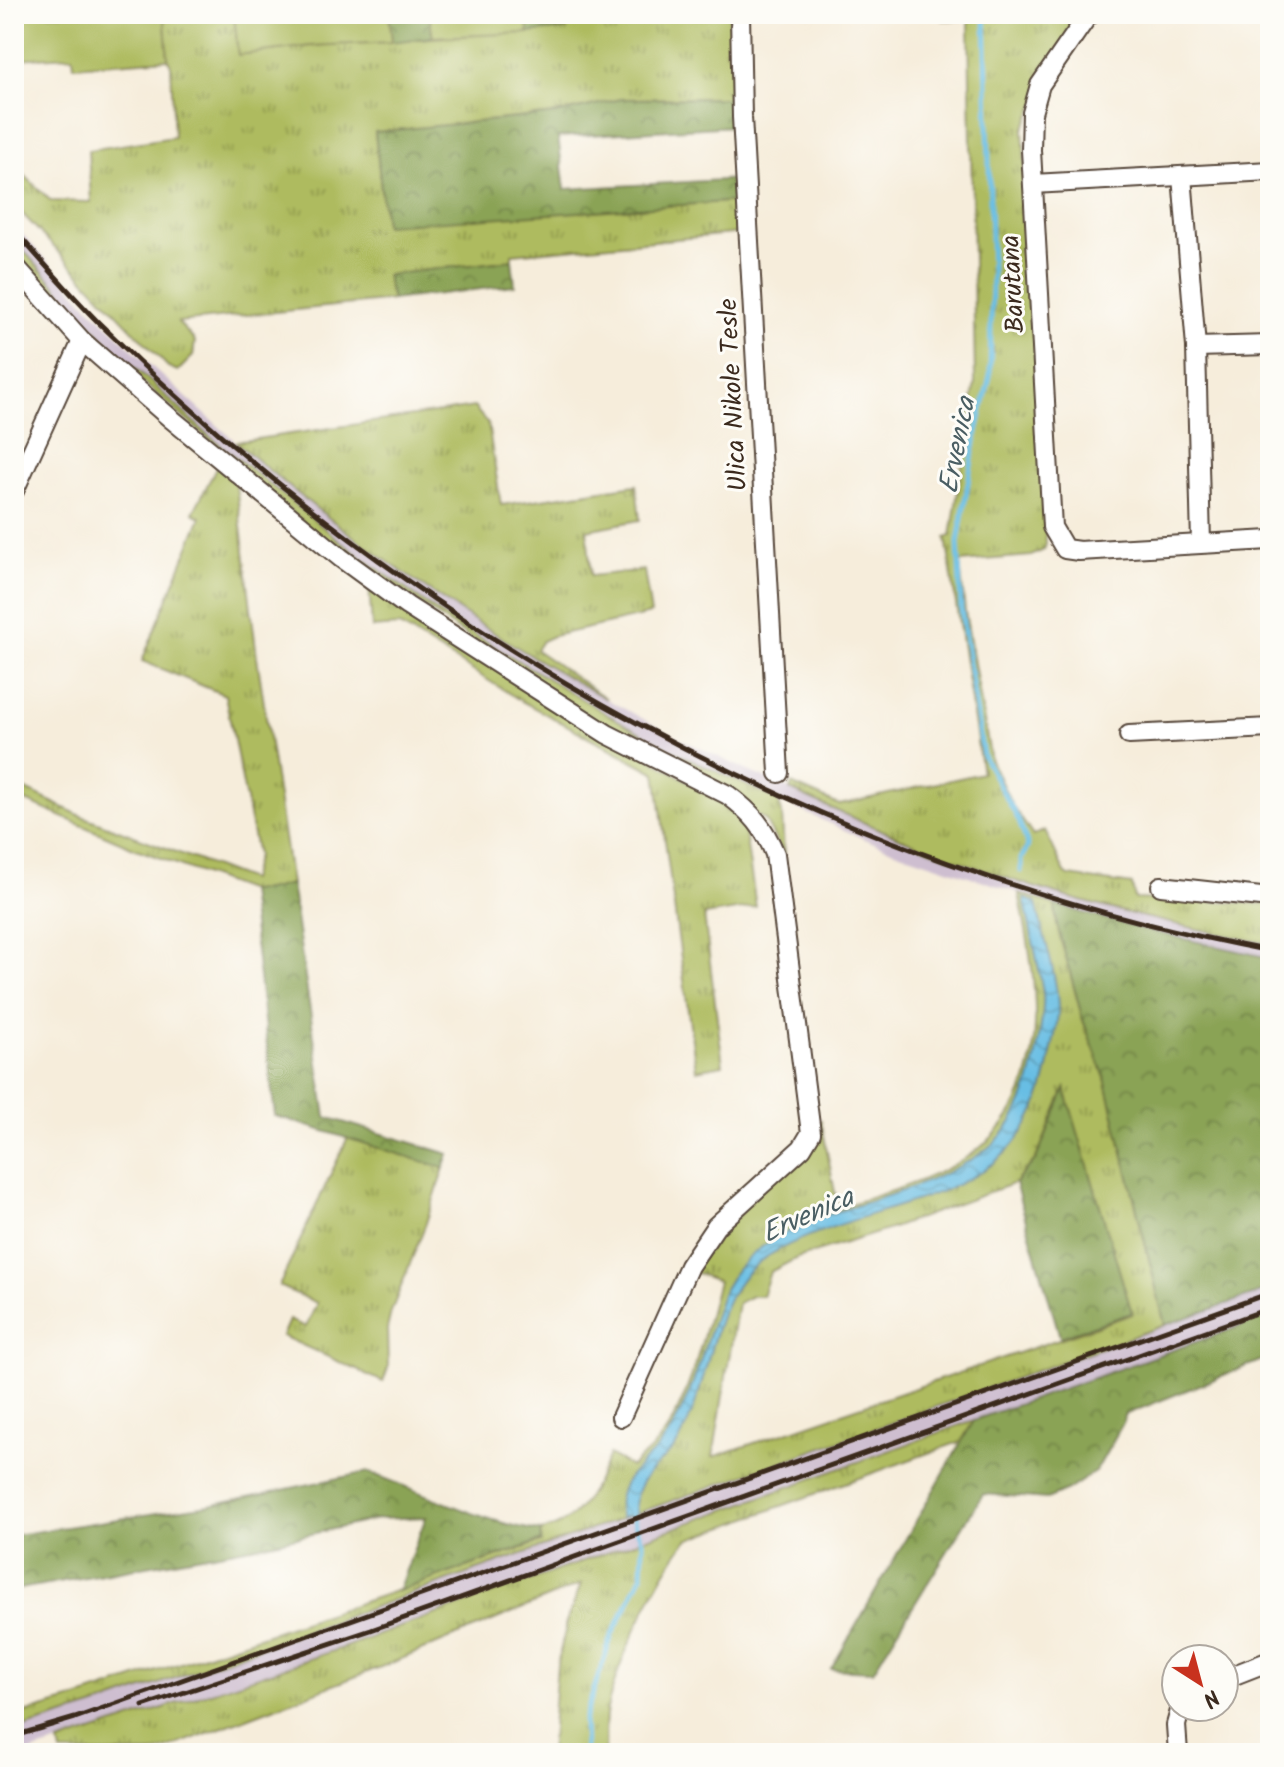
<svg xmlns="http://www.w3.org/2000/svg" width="1284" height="1767" viewBox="0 0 1284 1767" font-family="Kalam,sans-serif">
<defs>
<pattern id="grass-tufts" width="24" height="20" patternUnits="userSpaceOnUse" patternTransform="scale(2)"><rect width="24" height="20" fill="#aebb5e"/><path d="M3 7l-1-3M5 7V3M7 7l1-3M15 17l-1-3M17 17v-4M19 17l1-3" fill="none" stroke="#8f984d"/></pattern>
<pattern id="forest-crowns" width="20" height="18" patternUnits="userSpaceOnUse" patternTransform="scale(2)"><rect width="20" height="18" fill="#8aa355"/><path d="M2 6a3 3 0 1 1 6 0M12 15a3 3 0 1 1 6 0" fill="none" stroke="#728546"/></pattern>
<pattern id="water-waves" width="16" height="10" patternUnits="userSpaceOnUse" patternTransform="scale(2)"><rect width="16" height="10" fill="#67bee4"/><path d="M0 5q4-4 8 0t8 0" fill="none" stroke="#569bb8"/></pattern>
</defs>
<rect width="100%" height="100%" fill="#fdfcf7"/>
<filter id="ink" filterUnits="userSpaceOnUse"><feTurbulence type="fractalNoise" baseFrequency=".0125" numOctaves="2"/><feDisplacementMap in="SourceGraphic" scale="16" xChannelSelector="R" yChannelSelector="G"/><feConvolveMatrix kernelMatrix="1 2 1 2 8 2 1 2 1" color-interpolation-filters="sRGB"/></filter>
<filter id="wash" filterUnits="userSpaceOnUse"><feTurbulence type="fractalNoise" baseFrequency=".006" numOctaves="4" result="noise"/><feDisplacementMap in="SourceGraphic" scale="32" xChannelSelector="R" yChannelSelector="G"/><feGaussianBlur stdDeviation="1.8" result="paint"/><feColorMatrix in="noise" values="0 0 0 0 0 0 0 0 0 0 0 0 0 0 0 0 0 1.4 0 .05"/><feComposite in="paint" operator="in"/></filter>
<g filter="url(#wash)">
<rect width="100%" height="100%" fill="#f6eddb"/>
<g fill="#cebed0">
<polygon points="14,225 87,305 129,346 244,449 375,554 492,632 573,681 675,736 748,771 914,843 1006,878 1058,893 1270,944 1270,958 1144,930 1055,905 900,853 864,839 713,771 610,716 442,615 293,506 207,434 100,335 14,240"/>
<polygon points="1270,1289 1270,1316 918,1439 345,1647 59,1743 28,1753 14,1753 14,1731 93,1707 824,1445"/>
</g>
<g fill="url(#grass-tufts)" stroke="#74723e" stroke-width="2" fill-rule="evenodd">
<polygon points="164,14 234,14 238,55 311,46 566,29 565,14 729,14 732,98 621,99 556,114 375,133 385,224 740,201 742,233 512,254 512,260 387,275 392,300 178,322 195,341 193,356 178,371 168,367 14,205 14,165 51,201 91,202 88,150 174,137 171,66 168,58"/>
<path d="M944 14H1084L1023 129 1046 544 1044 550 1031 556 960 562 965 612 991 761 1012 805 1033 836 1045 830 1065 873 1069 876 1132 885 1135 899 1270 904V944C1181 926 1090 907 1004 877 932 852 860 822 790 790L792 784 839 805 982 773 946 538 951 536 975 382 969 20H943Z"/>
<polygon points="14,240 100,335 207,434 354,552 442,615 610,716 681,755 778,800 782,813 784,856 765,820 548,692 310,528 91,337 14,251"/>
<path d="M474 407 488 424 501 505 636 485 640 520 587 530 591 576 644 570 651 614 553 636 542 641 536 650 607 699C475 627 350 541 236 442Z"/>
<polygon points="217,466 235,477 257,657 291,884 266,891 249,891 136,849 14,796 14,784 79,815 250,880 257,855 225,695 142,661 201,517 193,513"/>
<polygon points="369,585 710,795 743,819 756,907 704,915 723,1065 696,1070 656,773 523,702 407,630 399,626 372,628"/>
<path d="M1019 893 1055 905 1057 925 1083 1020 1105 1077 1165 1325 93 1707 14 1731V1716L74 1699 541 1542 540 1531C579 1525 595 1487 609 1455L631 1467C641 1457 654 1448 662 1437 691 1398 705 1328 718 1281L691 1271 818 1120H821L838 1208C883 1193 935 1180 973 1153 1059 1092 1036 980 1019 893ZM1065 1090 1132 1314 713 1457 738 1303 752 1296H762L770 1272 797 1258 887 1230 1015 1183 1036 1159Z"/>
<polygon points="348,1137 444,1168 426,1223 391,1312 387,1329 388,1368 383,1382 282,1336 289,1320 306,1327 317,1303 279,1286"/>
<path d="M974 1420 962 1441 687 1540C656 1580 618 1660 607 1709 604 1723 606 1739 605 1753H550L557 1665 567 1622 581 1584 394 1662 155 1753H61L59 1743 345 1647Z"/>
</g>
<g fill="url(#forest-crowns)" stroke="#62663a" stroke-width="2">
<polygon points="389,14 429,14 433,37 392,42"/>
<polygon points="527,14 565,14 566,29 528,33"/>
<polygon points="732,98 733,126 558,137 565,189 739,179 740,201 385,225 375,132 556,114 621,99"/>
<polygon points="512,260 515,285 392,300 386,275"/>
<polygon points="291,884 326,1117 449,1154 444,1168 275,1116 249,891 266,890"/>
<polygon points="1055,905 1144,930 1270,958 1270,1289 1165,1325 1105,1078 1083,1020 1057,925"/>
<polygon points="1065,1089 1132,1313 1060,1337 1015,1183 1036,1159"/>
<polygon points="1270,1316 1270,1357 1124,1415 1123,1423 1096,1471 1068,1490 1047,1499 983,1494 873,1671 831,1669 974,1420"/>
<path d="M368 1472C420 1491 487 1524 540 1531L541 1541 398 1591 426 1517 378 1519 252 1547 14 1590V1535L209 1505Z"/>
</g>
<g fill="#aebb5e" stroke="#74723e" stroke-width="2">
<polygon points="14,14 164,14 168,59 74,66 73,56 14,59"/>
<polygon points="234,14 389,14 392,42 311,46 238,55"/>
<polygon points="429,14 527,14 528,33 433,37"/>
</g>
<path fill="url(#water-waves)" stroke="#517481" stroke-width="2" d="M1024 898 1036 903C1043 936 1058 977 1058 1010 1058 1026 1053 1043 1050 1058 1031 1163 973 1184 879 1212 844 1223 778 1243 752 1268 712 1304 711 1370 690 1417 686 1428 681 1441 673 1449 654 1469 631 1482 636 1513L621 1518C608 1482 649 1462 666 1438 694 1397 706 1336 724 1289 745 1249 794 1224 836 1212 886 1197 979 1171 1008 1127 1024 1105 1031 1080 1036 1054 1039 1036 1045 1012 1043 993 1038 961 1030 929 1024 898Z"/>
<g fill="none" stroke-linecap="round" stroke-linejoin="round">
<g stroke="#67bee4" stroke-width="5">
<polyline points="985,14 992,273 990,376 976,436 958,542 961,609 983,756 1018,819 1028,846 1021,859 1021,871"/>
<polyline points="585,1753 584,1720 612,1635 642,1575 643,1544 629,1508"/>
</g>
</g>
</g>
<g filter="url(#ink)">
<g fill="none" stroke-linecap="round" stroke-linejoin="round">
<defs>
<g id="minor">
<polyline points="740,14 742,117 779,773"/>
<polyline points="1089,14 1040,85 1032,113 1031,150 1052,527 1065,549 1079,551 1270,540"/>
<polyline points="1182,176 1196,347 1201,543"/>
<polyline points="1033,184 1270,171"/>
<path d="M14 265 82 341 169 417 341 558 407 606 607 734 728 795C752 813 764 827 775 854L811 1133 802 1148 716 1226 689 1266 621 1417"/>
<polyline points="1196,347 1270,345"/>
<polyline points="14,491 82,341"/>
<polyline points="1129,735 1270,728"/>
<polyline points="1161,886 1270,898"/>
<polyline points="1224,1679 1270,1661"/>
<polyline points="1178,1753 1176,1725 1181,1707"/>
</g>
</defs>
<use href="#minor" stroke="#57473a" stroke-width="22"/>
<use href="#minor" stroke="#fff" stroke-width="18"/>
<g stroke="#3b2a1e" stroke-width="5">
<path d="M14 230C42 261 69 293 99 323 420 639 825 866 1270 951"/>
<polyline points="143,1706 371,1630 1270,1308"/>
<polyline points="14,1736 75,1718 1270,1293"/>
</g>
</g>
</g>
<g text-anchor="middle" stroke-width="6" stroke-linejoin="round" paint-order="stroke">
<g font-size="26" fill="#3b2a1e" stroke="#fdfcf7">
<text transform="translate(1012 284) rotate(-93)" y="9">Barutana</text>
<text transform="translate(732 395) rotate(-93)" y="9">Ulica Nikole Tesle</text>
</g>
<g font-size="28" font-style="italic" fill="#4a5e63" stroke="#fdfcf7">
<text transform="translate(956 445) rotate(-79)" y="10">Ervenica</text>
<text transform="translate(807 1214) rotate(-24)" y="10">Ervenica</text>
</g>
</g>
<rect width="1284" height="1767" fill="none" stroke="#fdfcf7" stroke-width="48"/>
<g transform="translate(1200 1683) rotate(144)"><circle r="38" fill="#fdfcf7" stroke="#afa8a0" stroke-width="2"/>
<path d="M0-6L14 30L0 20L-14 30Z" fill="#c8321e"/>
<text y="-12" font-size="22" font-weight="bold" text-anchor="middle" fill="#3b2a1e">N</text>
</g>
</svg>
